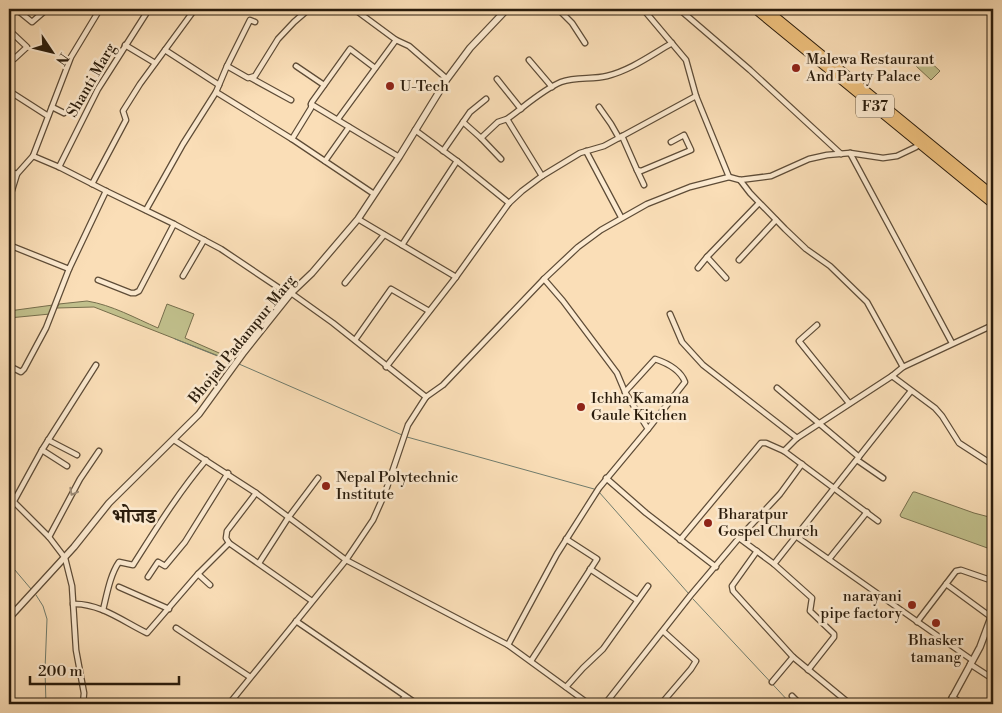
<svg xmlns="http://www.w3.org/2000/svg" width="1002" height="713" viewBox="0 0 1002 713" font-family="'Libre Bodoni','Noto Serif Devanagari',serif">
<rect width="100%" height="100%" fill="#fadeb7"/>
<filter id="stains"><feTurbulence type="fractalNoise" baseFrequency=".004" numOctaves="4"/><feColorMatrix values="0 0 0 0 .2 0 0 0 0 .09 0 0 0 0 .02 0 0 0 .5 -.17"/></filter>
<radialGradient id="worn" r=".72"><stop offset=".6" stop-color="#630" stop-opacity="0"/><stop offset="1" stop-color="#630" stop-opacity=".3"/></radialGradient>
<g fill="#c1c08c" stroke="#766e4c">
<polygon points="925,57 940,71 931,80 916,66"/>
<path d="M87 301C112 305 135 318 158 328L167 304 194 314 185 338 235 360 234 362 94 307 57 308 59 304Z"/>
<polygon points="53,305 50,314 9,318 9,311"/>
<polygon points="913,492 915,492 974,513 993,518 993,550 901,517 900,515"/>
</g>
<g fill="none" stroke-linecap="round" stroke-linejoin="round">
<g stroke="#707c6d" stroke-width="1">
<polyline points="175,339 230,361"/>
<polyline points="239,364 402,435"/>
<polyline points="407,437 594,489"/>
<polyline points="599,492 689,594"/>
<polyline points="9,563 31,589"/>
<polyline points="36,595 43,606 47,619 45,670 46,704"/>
<polyline points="693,599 791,704"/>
</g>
<defs>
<g id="minor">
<polyline points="16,9 32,22 47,9"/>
<polyline points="319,9 325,9"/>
<polyline points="354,9 396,40 409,46 447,79"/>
<polyline points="558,9 572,23 585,43"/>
<polyline points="643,9 686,60 696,96 729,177"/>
<polyline points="679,9 750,70 841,154"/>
<polyline points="9,30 27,47 14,59 11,60 9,58"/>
<polyline points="125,45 155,63"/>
<polyline points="165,50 219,85"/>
<polyline points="529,60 552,87"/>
<polyline points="227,66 250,20 255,22"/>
<polyline points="296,66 324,85"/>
<polyline points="251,78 291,100"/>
<polyline points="497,79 521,109"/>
<polyline points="9,91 48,116"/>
<polyline points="216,92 292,139 374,194"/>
<polyline points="311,104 399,157"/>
<polyline points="52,107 64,113"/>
<polyline points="599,107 611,124 619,138"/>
<polyline points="338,119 396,40"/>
<polyline points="463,122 481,138 501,159"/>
<polyline points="415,130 457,161 509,203"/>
<polyline points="622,136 637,170 641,171 691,150 684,135 671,142"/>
<polyline points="481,138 498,122 507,119"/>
<polyline points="292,139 311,108 312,102 350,49 375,68"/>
<polyline points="443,151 470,112 486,99"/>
<polyline points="586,151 621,217"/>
<polyline points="850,153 952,343"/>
<polyline points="33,156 59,167 106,191 174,224 221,249 285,292 291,293 333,323 426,397"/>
<polyline points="325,161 349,127"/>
<polyline points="59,167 98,89 149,9"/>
<polyline points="637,170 644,185"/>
<polyline points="9,171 17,174"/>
<path d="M542 176 507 119C524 107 542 90 561 82 576 76 592 80 607 76 631 70 651 55 672 43"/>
<polyline points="740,180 750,193 785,229 806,249 830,266 867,302 903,367"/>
<polyline points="92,184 126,120 123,111 140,84 195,9"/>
<polyline points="9,200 17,174 33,156 71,57 100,9"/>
<polyline points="146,210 183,144 216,92 227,66 248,78 255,76 278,39 294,22 309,9"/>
<polyline points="358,219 456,277"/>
<polyline points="9,245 69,269 106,191"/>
<polyline points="402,245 457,161"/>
<polyline points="739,260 776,220"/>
<polyline points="698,268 707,257"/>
<polyline points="183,276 204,240"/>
<polyline points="726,278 707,257 759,203"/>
<polyline points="98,280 131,293 135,293 139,291 174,224"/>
<polyline points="345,283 384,235"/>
<polyline points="670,314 682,342 703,365 797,438"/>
<polyline points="817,325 799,341 849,403"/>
<polyline points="355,340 391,289 429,311"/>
<polyline points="9,366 21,372 24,369 46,328 69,269"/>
<polyline points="386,367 456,277 509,203 522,191 542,176 580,153 604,146 696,96"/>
<polyline points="892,376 935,408 942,416 959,443 993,465"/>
<polyline points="777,388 859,457"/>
<path d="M625 392 655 359C667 363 680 369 685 382L648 429"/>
<polyline points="48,440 77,455"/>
<polyline points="174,440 256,493 346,560 229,704"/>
<polyline points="42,450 67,466"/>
<polyline points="784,451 797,438 892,376 903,367 993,325"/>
<polyline points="857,460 883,478"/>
<polyline points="606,478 646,513 716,567"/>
<polyline points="256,493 227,531 226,538 229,543 312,601"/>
<polyline points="9,497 49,537 65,558 72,586 76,650 84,693 83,704"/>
<polyline points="14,501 42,450 96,365"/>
<polyline points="49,537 80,479 99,451"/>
<polyline points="797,537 972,660"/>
<polyline points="739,538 774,564 812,598 810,611 834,634 834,637 808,670"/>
<polyline points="680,540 761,443 766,443 784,451 878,521"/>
<polyline points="757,551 732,586 733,591 793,657 850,704"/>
<polyline points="829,559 867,512"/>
<polyline points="259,563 288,518 318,478"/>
<polyline points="774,564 911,391"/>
<polyline points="590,569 637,600"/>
<polyline points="198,574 210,585"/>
<polyline points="148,577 158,562 165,566 185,542 228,473"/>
<polyline points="946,584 991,617"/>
<polyline points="119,587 169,609"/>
<path d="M73 604C100 603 124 622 147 633L198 574 229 543"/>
<path d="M103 610C107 594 110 575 119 562L133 565C156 529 178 493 206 460"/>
<polyline points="296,621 417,704"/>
<polyline points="917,622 956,571 961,570 993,581"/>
<polyline points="176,628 250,677"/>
<polyline points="508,645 557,554 599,488 648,429 625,392 617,373 563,301 544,279"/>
<polyline points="531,661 597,559 566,539"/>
<polyline points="970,664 993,679"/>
<polyline points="772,682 793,657"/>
<polyline points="566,687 583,668 603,649 648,586"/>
<polyline points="792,696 800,704"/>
<polyline points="952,697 963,704"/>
<polyline points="399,704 405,697"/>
<polyline points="589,704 508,645 346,560 373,520 385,493 408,425 426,397 443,385 544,279 578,247 601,230 647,204 690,187 729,177 740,180 771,176 809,159 827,155 850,153 883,158 897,156 916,147 921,142"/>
<polyline points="605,704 690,596 739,538 780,494 802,464"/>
<polyline points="661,704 691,669 696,661 663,631"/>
</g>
<g id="tertiary">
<polyline points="9,618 74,547 109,503 199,414 244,352 291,293 312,273 358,219 399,157 447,79 470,48 507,9"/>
<polyline points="949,704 980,647 993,612"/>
</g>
<g id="trunk">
<polyline points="755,9 993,204"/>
<polyline points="766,9 993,195"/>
</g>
</defs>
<use href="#minor" stroke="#5e4c37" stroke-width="7"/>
<use href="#tertiary" stroke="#5e4c37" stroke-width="8"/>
<use href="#trunk" stroke="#2a1c0c" stroke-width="10"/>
<use href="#minor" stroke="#fcead0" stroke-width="4.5"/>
<use href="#tertiary" stroke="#fcead0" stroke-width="5.5"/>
<use href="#trunk" stroke="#edbf7c" stroke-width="8"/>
</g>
<defs><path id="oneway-chevron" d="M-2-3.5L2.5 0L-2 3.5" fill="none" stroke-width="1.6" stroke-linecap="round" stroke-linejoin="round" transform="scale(1.25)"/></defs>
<use stroke="#9e8d78" href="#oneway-chevron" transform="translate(73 492) rotate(118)"/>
<g fill="#8f2418" stroke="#fcead0" stroke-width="2">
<circle cx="796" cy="68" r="5"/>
<circle cx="390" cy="86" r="5"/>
<circle cx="581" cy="407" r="5"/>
<circle cx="326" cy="486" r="5"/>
<circle cx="708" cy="523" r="5"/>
<circle cx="912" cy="605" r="5"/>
<circle cx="936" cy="623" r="5"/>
</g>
<g text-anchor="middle" stroke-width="5" stroke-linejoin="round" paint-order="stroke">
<rect fill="#fcead0" stroke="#695a47" stroke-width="1" x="856" y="94.5" width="38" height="23" rx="4"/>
<g font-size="14" font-weight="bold" fill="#2a1c0c">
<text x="875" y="111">F37</text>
</g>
<g font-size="15" fill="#2a1c0c" stroke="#fcead0" text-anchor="start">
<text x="806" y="64">Malewa Restaurant<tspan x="806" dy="17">And Party Palace</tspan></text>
<text x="400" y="91">U-Tech</text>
<text x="591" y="403">Ichha Kamana<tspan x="591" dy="17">Gaule Kitchen</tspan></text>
<text x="336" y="482">Nepal Polytechnic<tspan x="336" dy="17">Institute</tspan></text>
<text x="718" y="519">Bharatpur<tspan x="718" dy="17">Gospel Church</tspan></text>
<text x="902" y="601" text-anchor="end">narayani<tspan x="902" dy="17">pipe factory</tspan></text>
<text x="936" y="645" text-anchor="middle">Bhasker<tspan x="936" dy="17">tamang</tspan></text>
</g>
<g font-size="15" fill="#2a1c0c" stroke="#fcead0">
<text transform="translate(91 80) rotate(-60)" y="5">Shanti Marg</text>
<text transform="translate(242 339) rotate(-51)" y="5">Bhojad Padampur Marg</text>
</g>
<g font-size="20" font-weight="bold" fill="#2a1c0c" stroke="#fcead0">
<text x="134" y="523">भोजड</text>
</g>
</g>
<rect width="1002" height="713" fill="none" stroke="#fadeb7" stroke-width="30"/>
<rect x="10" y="10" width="982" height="693" fill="none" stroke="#2a1c0c" stroke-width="2.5"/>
<rect x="15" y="15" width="972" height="683" fill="none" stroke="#2a1c0c"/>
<g transform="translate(52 52) rotate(125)" stroke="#fcead0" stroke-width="4" paint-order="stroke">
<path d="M0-4L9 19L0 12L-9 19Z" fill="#2a1c0c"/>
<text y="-8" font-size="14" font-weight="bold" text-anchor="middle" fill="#2a1c0c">N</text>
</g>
<path d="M30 676v8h149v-8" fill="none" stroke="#2a1c0c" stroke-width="2.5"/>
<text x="38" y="676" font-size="15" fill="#2a1c0c" stroke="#fcead0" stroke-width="4" paint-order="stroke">200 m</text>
<rect width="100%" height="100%" filter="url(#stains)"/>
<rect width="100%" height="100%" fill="url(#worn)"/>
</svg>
